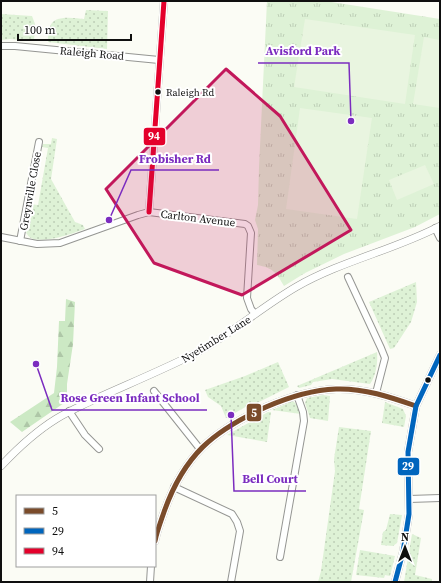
<svg xmlns="http://www.w3.org/2000/svg" width="441" height="583" viewBox="0 0 441 583" font-family="'Source Serif 4',serif">
<defs>
<pattern id="grass-dots" width="8" height="8" patternUnits="userSpaceOnUse"><rect width="8" height="8" fill="#def2d6"/><path d="M2 2h.1M6 6h.1" fill="none" stroke="#bdceb6" stroke-width="1.8" stroke-linecap="round"/></pattern>
<pattern id="forest-firs" width="22" height="20" patternUnits="userSpaceOnUse"><rect width="22" height="20" fill="#cce9c4"/><path d="M5 1l3.5 6h-7zM16 11l3.5 6h-7z" fill="#aec7a7"/></pattern>
<pattern id="park-tufts" width="24" height="20" patternUnits="userSpaceOnUse"><rect width="24" height="20" fill="#def2d6"/><path d="M3 7l-1-3M5 7V3M7 7l1-3M15 17l-1-3M17 17v-4M19 17l1-3" fill="none" stroke="#bdceb6"/></pattern>
</defs>
<rect width="100%" height="100%" fill="#fbfcf5"/>
<g fill="url(#grass-dots)">
<path d="M86 10 108 11 107 49 48 42C48 37 48 31 50 27 53 14 75 18 84 19Z"/>
<polygon points="1,14 32,16 35,24 34,41 10,39 1,40"/>
<path d="M52 138 57 139 51 179 75 222 83 225 85 229C74 233 34 248 27 234 24 228 29 210 30 204L38 205 48 148 42 147 43 144H51Z"/>
<polygon points="416,282 417,302 411,322 394,348 390,349 369,302"/>
<path d="M377 352C378 362 376 376 370 384L332 379 313 382 311 385 299 388 297 386Z"/>
<polygon points="278,362 289,387 253,405 249,405 226,418 221,406 208,397 205,390 245,376"/>
<polygon points="323,395 330,396 328,421 310,418 305,403 307,398"/>
<polygon points="293,401 299,407 301,414 272,410"/>
<polygon points="385,402 403,409 406,416 404,427 382,423"/>
<polygon points="268,412 271,412 267,442 227,435"/>
<polygon points="339,427 371,431 359,509 364,510 351,582 318,582 321,571 335,471 334,459"/>
<polygon points="390,514 402,515 397,543 393,546 381,545 383,532 386,530"/>
<polygon points="412,534 421,538 415,575 432,579 432,582 404,582"/>
<polygon points="360,550 395,556 390,576 385,575 384,578 356,575"/>
</g>
<polygon fill="url(#forest-firs)" points="66,299 75,302 73,344 67,384 67,401 22,432 10,422 54,393 57,367 59,321 65,321"/>
<path fill="url(#park-tufts)" d="M267 1H325L440 19V214L415 227 344 254 305 273 284 286C276 272 273 268 257 265L258 229 255 220 258 205 259 167Z"/>
<g fill="#e9f5e0">
<polygon points="305,19 415,35 405,104 294,87"/>
<polygon points="424,37 440,40 440,108 413,104"/>
<polygon points="300,108 372,118 357,219 286,209"/>
<polygon points="425,165 434,184 397,200 389,180"/>
</g>
<g fill="none" stroke-linecap="round" stroke-linejoin="round">
<defs>
<g id="minor">
<polyline points="1,46 15,46 159,60"/>
<polyline points="149,212 164,1"/>
<polyline points="435,228 440,238"/>
<polyline points="1,237 37,244 60,243 138,215 149,212 245,224 248,226 251,233 247,298 251,309 255,314"/>
<polyline points="20,241 39,142"/>
<polyline points="348,277 381,348 385,358 376,393"/>
<polyline points="154,391 200,449"/>
<polyline points="69,411 85,435 99,449"/>
<polyline points="174,487 232,514 237,522 240,531 231,582"/>
<polyline points="409,499 440,498"/>
<path d="M155 541C157 531 161 521 164 512 184 455 213 431 266 407 289 397 311 390 336 389 364 388 390 397 416 406"/>
<polyline points="280,557 304,421 303,412 297,395"/>
<polyline points="150,582 151,566"/>
<polyline points="395,582 403,552 409,514 408,452 416,406 440,355"/>
</g>
<path id="tertiary" d="M1 466C17 449 35 432 56 419 67 412 81 406 93 400 126 385 160 371 192 355 229 336 260 308 296 287 341 261 394 250 440 226"/>
</defs>
<use href="#minor" stroke="#959693" stroke-width="8"/>
<use href="#tertiary" stroke="#959693" stroke-width="8"/>
<use href="#minor" stroke="#fefffe" stroke-width="6"/>
<use href="#tertiary" stroke="#fefffe" stroke-width="7"/>
<defs>
<path id="bus-1" d="M155 541C157 531 161 521 164 512 184 455 213 431 266 407 289 397 311 390 336 389 364 388 390 397 416 406"/>
<polyline id="bus-2" points="395,582 403,552 409,514 408,452 416,406 440,355"/>
<polyline id="bus-3" points="149,212 164,1"/>
</defs>
<use href="#bus-1" stroke="#fff" stroke-width="8"/>
<use href="#bus-2" stroke="#fff" stroke-width="8"/>
<use href="#bus-3" stroke="#fff" stroke-width="8"/>
<use href="#bus-1" stroke="#7a4b2a" stroke-width="5"/>
<use href="#bus-2" stroke="#0065bd" stroke-width="5"/>
<use href="#bus-3" stroke="#e4002b" stroke-width="5"/>
</g>
<path fill="#c2185b" fill-opacity="0.2" stroke="#c2185b" stroke-width="3" stroke-linejoin="round" d="M226 69 280 116 351 230 242 295 154 263 106 189Z"/>
<g fill="#0f0f0f" stroke="#fff" stroke-width="1.5">
<circle cx="158" cy="92" r="3.5"/>
<circle cx="428" cy="380" r="3.5"/>
</g>
<g text-anchor="middle" stroke-width="4" stroke-linejoin="round" paint-order="stroke">
<g font-size="10" fill="#0f0f0f" stroke="#fff" text-anchor="start">
<text x="166" y="96">Raleigh Rd</text>
</g>
<g font-size="11" fill="#0f0f0f" stroke="#fff">
<text transform="translate(92 53) rotate(5)" y="4">Raleigh Road</text>
<text transform="translate(30 191) rotate(-80)" y="4">Greynville Close</text>
<text transform="translate(198 218) rotate(7)" y="4">Carlton Avenue</text>
<text transform="translate(216 339) rotate(-32)" y="4">Nyetimber Lane</text>
</g>
</g>
<path fill="none" stroke="#7b2cbf" stroke-width="1.5" d="M351 121L349 63H258M109 220L131 170H219M36 364L52 410H207M231 415L234 491H306"/>
<g fill="#7b2cbf" stroke="#fff" stroke-width="1.5">
<circle cx="351" cy="121" r="4"/>
<circle cx="109" cy="220" r="4"/>
<circle cx="36" cy="364" r="4"/>
<circle cx="231" cy="415" r="4"/>
</g>
<g font-size="12" text-anchor="middle" font-weight="bold" fill="#7b2cbf" stroke="#fff" stroke-width="4" stroke-linejoin="round" paint-order="stroke">
<text x="303" y="55">Avisford Park</text>
<text x="175" y="163">Frobisher Rd</text>
<text x="130" y="402">Rose Green Infant School</text>
<text x="270" y="483">Bell Court</text>
</g>
<g stroke="#fff" stroke-width="1.5">
<rect x="143" y="127" width="23" height="19" rx="4" fill="#e4002b"/>
<rect x="246" y="403" width="16" height="19" rx="4" fill="#7a4b2a"/>
<rect x="397" y="457" width="23" height="19" rx="4" fill="#0065bd"/>
</g>
<g font-size="11" text-anchor="middle" font-weight="bold" fill="#fff">
<text x="154" y="140">94</text>
<text x="254" y="417">5</text>
<text x="408" y="470">29</text>
</g>
<rect width="441" height="583" fill="none" stroke="#0f0f0f" stroke-width="4"/>
<rect x="16" y="495" width="140" height="72" fill="#ffffff" stroke="#9f9f9f"/>
<rect x="24" y="508" width="20" height="6" fill="#7a4b2a" stroke="#9f9f9f"/>
<text x="52" y="515" font-size="12" fill="#0f0f0f">5</text>
<rect x="24" y="528" width="20" height="6" fill="#0065bd" stroke="#9f9f9f"/>
<text x="52" y="535" font-size="12" fill="#0f0f0f">29</text>
<rect x="24" y="548" width="20" height="6" fill="#e4002b" stroke="#9f9f9f"/>
<text x="52" y="555" font-size="12" fill="#0f0f0f">94</text>
<g transform="translate(405 547)" stroke="#ffffff" stroke-width="3" paint-order="stroke">
<path d="M0-3L7 15L0 10L-7 15Z" fill="#0f0f0f"/>
<text y="-6" font-size="11" font-weight="bold" text-anchor="middle" fill="#0f0f0f">N</text>
</g>
<path d="M18 34v6h113v-6" fill="none" stroke="#0f0f0f" stroke-width="2"/>
<text x="24" y="34" font-size="12" fill="#0f0f0f" stroke="#ffffff" stroke-width="3" paint-order="stroke">100 m</text>
</svg>
